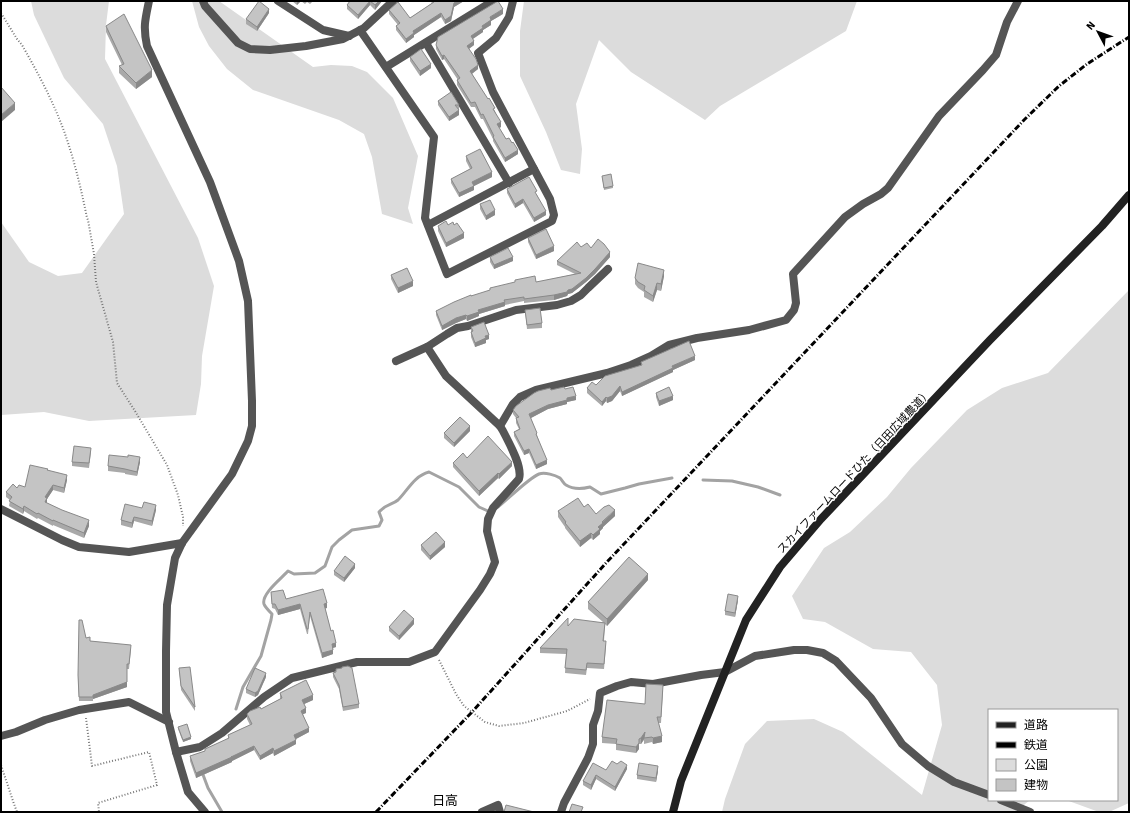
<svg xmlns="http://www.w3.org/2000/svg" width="1130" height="813" viewBox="0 0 1130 813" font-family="'Source Sans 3','Noto Sans JP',sans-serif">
<rect width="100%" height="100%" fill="#fff"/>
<g fill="#dcdcdc">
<polygon points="31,1 109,1 106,25 105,59 198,238 214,286 202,356 201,384 196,415 89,421 44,412 1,415 1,222 29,262 58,276 82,273 124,214 117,166 103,124 64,78 34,15"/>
<polygon points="192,1 219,1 313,67 331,65 352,66 367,72 393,98 418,156 408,208 413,224 382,214 372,157 364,134 339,120 253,90 227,69 209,46 199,27"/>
<polygon points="524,1 857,1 846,31 720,106 705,120 631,72 599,40 576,104 582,149 580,174 561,170 546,132 520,76 520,31"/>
<polygon points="1129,290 1129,803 1109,812 1099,812 1066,800 1117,800 1117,710 989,710 989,800 1030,800 1015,812 722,812 725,799 745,744 767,721 814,719 843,732 922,795 942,725 937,685 911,652 873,649 825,622 803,619 792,596 824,548 850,532 887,497 911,468 967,410 1002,388 1048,373"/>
</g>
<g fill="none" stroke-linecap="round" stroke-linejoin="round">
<g stroke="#a3a3a3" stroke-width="3">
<polyline points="703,480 732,481 758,487 780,495"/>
<path d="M498 507C508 499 529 478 539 474 545 472 555 475 560 478 562 480 564 484 566 485 574 490 582 489 590 487L601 494 625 488 639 484 672 478"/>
<path d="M236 709 243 687 261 656 271 620 272 614C269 611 265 607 264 604 261 594 282 578 288 571L294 574 315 573 325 566 332 547 339 540 352 530 379 526 382 520 379 512C386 504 392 505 398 500 408 490 414 476 429 472L459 487 479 507 490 512"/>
<polyline points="202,772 208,788 222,812"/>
</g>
<g stroke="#777" stroke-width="2" stroke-dasharray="1 2" stroke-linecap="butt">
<path d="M1 13 17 39 22 45C38 73 53 101 64 131 74 159 81 188 87 218L88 220 94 254 96 282 113 342 117 383 135 411 167 465 178 495 183 517V526"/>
<polyline points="439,660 456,694 464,706 485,722 499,726 524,723 567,711 590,699"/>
<polyline points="86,718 92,766 149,752 157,785 98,803 99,812"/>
<polyline points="1,765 14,804 17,812"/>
</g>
<g stroke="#555" stroke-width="8">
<path d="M149 1C145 20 143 27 147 46L210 182 239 261 248 301 252 401V426L248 441 232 474 182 543 175 558 167 605 166 651V712L176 752 188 792 205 812"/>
<polyline points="203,1 205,6 238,43 250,49 270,50 306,46 343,39 364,28 393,1"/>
<polyline points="278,1 323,30 349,36"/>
<polyline points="360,30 434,137 425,218 447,274 552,221 554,215 550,199 493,92 478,53 496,38 509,17 513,1"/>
<polyline points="426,43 509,183"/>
<polyline points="386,67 493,1"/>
<polyline points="428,225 534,169"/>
<polyline points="396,361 427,347 447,334 457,328 468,326 516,310 557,305 571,301 581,295 588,288 608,269"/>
<polyline points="500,426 513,404 520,397 536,390 607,373 631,365 651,356 669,345 697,338 749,330 786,320 794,310 796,303 793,274 845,217 863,204 881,194 888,188 939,116 983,70 996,55 1007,22 1018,1"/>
<polyline points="1,509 62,540 79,547 129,552 182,543"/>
<polyline points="1,736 16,732 45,720 79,710 129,702 169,722"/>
<path d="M176 752 200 747 222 733 264 697 292 678 357 662H409L435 652 480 590 490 574 495 562 487 531 488 519 493 508 519 479C523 467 509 443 503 431L500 426 446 376 427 347"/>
<polyline points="1001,800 1030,812"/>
<polyline points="482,812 498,805 500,812"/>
<polyline points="561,812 564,803 588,758 593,744 593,725 598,711 600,693 617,686 631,682 653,684 701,675 725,672 755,656 794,650 807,650 823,653 836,661 871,698 902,744 928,766 954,782 989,795"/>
</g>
<polyline stroke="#222" stroke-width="8" points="673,812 681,781 725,672 746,620 780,567 821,519 990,340 1102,226 1129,195"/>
<polyline stroke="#000" stroke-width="3" stroke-dasharray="6 2 1 2" stroke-linecap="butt" points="376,812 472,712 606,563 1024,120 1059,86 1087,64 1129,37"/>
</g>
<g fill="#a9a9a9">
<polygon points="292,1 301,1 297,5"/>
<polygon points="301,1 313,1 310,4 307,2 305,4"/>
<polygon points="350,1 382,1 375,10 370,5 358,19 347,9 347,5"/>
<polygon points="430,1 464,1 454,7 451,21 445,24 441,17 414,35 414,37 406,43 396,30 396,26 398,25 389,14 389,10 410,18 432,3"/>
<polygon points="269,13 257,31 246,24 246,19"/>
<polygon points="503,14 491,21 491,25 483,30 483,32 473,39 474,45 469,49 478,69 472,74 495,111 501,127 499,128 506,139 518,154 505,162 493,141 493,139 483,119 481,119 475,107 471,107 457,85 457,80 458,80 444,59 442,60 436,49 436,45"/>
<polygon points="106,26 152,77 136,89 119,73 119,66 122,65 106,32"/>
<polygon points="410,57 431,68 420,76 410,61"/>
<polygon points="438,101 459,105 459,109 458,109 459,115 449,121 438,105"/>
<polygon points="466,156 492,177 474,186 474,190 459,197 451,183 451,179 470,169 466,161"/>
<polygon points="602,176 613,186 613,188 604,190"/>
<polygon points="507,189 537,195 546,215 534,222 523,203 515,208 507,193"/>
<polygon points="480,204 495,215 486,220 480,209"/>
<polygon points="448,225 454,225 464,238 446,247 438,231 438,226"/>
<polygon points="528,238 554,251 536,259 528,242"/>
<polygon points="581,247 591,248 610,257 595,274 586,282 572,293 568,294 567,296 554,300 524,303 524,301 505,305 505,306 479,314 479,316 467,321 466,319 456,323 442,330 436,315 436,311 471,296 575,274 557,265 557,261"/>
<polygon points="490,257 513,261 494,269 490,262"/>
<polygon points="391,275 413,286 398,293 391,279"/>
<polygon points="664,276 661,291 657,290 653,302 644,297 644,292 638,288 635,284 635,278"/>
<polygon points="525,310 542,323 542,328 527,329"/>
<polygon points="471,327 489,339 486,340 486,343 475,347 471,337"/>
<polygon points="695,360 673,370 673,372 622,396 620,391 612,401 607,403 606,401 602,406 587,393 587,388 596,385 641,366 641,362"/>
<polygon points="565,389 576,400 567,402 567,404 548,409 531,418 547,464 536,469 529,453 524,455 514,436 514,432 519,429 516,423 516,418 513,414 513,410"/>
<polygon points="656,393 673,400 659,406 656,397"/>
<polygon points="470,431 454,447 444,438 444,433"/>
<polygon points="91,452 89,468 72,466 72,462"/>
<polygon points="128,457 140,462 137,476 125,474 125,473 108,471 108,466"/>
<polygon points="467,458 512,466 499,479 498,478 479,496 453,467 453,463"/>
<polygon points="48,471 67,480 64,493 53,490 47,499 47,503 89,526 84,538 53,525 53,526 38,518 37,519 24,511 23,514 9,506 10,500 6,497 6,492 17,488 25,487"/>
<polygon points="584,507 596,514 615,516 603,527 603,528 600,531 600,534 593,540 591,538 580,547 565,528 565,527 558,517 558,511"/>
<polygon points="142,508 156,510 152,526 134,521 132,528 121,525 121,520"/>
<polygon points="421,545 445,547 430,560 421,550"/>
<polygon points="355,568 344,582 334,575 334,571"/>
<polygon points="648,580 607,626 605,624 604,641 606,646 604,669 587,668 586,675 565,673 566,654 540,653 540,648 568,626 603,622 588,609 588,602"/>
<polygon points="271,592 286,599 327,608 325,608 331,631 336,647 333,648 333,654 322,658 310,616 308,634 307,634 300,609 278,615 275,609 272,608"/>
<polygon points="738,600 735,617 725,615 725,611"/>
<polygon points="414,624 399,640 389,631 389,627"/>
<polygon points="86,638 90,641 131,649 129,669 127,669 127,687 93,699 93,701 79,701 78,679"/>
<polygon points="179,668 195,707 195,711 181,690"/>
<polygon points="336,669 359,704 359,708 343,711 339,689 333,677 333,673 336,672"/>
<polygon points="266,677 258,695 255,697 246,693 246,689"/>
<polygon points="663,690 661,723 658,723 662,742 653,744 652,742 644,744 644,740 641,744 639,744 639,749 636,753 616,750 616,744 602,743 602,737 645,704"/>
<polygon points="280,693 313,700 304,704 306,713 303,714 309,732 296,739 296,744 274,756 273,753 260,760 254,750 232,761 232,762 196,778 190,761 190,756 205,751 205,749 228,739 228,735 250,725 247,719 247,714 261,709 280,699"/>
<polygon points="178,727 191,739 183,742 178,729"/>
<polygon points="617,764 627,769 615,791 596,779 591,790 583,785 583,781 606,770"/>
<polygon points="658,771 656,782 637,779 637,775"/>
</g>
<g fill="#898989">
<polygon points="297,1 301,1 297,5"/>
<polygon points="370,1 370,5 358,19 358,15"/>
<polygon points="379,1 382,1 375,10 375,5"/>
<polygon points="457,1 464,1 454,7 451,21 445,24 445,20 454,3"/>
<polygon points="269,9 269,13 257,31 257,27"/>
<polygon points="503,9 503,14 491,21 491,25 483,30 483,32 471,40 471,36 482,26 490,17"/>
<polygon points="441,13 441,17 414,35 414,37 406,43 406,39 413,31"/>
<polygon points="474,41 474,45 467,50 467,46"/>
<polygon points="444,55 444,59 442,60 442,56"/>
<polygon points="431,64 431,68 420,76 420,71"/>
<polygon points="478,65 478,69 470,75 470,71"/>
<polygon points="152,70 152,77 136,89 136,83"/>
<polygon points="15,103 15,110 1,122 1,115"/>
<polygon points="459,110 459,115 449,121 449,117"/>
<polygon points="501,122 501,127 497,129 497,124"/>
<polygon points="518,150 518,154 505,162 505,158"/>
<polygon points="492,172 492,177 474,186 474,190 459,197 459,193 472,182"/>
<polygon points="523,199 523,203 515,208 515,204"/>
<polygon points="495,210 495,215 486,220 486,216"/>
<polygon points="546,211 546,215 534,222 534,218"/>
<polygon points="464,233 464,238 446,247 446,243"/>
<polygon points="554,246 554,251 536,259 536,255"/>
<polygon points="610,252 610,257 595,274 586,282 572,293 568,294 567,296 554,300 554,295 568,290"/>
<polygon points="513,257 513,261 494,269 494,265"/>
<polygon points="664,270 664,276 661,291 661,284"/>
<polygon points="413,281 413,286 398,293 398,288"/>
<polygon points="657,283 657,290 653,302 653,296"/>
<polygon points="505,302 505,306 479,314 479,316 467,321 467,316 478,310"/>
<polygon points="466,315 466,319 456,323 442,330 442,326 456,318"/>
<polygon points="489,335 489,339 486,340 486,343 475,347 475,343 485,336"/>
<polygon points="695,356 695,360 673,370 673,372 622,396 622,392 672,366"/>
<polygon points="620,386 620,391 612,401 607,403 607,398"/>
<polygon points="576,396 576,400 567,402 567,404 548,409 529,419 529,414 548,405 567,398"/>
<polygon points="673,396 673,400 659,406 659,401"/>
<polygon points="606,397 606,401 602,406 602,402"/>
<polygon points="470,426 470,431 454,447 454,443"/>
<polygon points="529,449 529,453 524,455 524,451"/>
<polygon points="140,457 140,462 137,476 137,472"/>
<polygon points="547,460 547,464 536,469 536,465"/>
<polygon points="512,462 512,466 499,479 499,474"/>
<polygon points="498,473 498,478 479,496 479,491"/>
<polygon points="67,475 67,480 64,493 64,488"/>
<polygon points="53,485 53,490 47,499 47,504 45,507 45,497"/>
<polygon points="156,505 156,510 152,526 152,521"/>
<polygon points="24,506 24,511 23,514 23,509"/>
<polygon points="615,510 615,516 603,527 603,528 600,531 600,534 593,540 593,535 598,527"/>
<polygon points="134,517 134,521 132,528 132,523"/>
<polygon points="89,520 89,526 84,538 84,533"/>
<polygon points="591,533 591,538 580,547 580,541"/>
<polygon points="445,542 445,547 430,560 430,556"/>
<polygon points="355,564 355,568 344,582 344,578"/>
<polygon points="648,574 648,580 607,626 607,619"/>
<polygon points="738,596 738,600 735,617 735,613"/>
<polygon points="327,603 327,608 324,609 324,604"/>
<polygon points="300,604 300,609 278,615 278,610"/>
<polygon points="414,619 414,624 399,640 399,636"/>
<polygon points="336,643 336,647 332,648 332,644"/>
<polygon points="333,650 333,654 322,658 322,653"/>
<polygon points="266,673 266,677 258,695 255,697 255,693"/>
<polygon points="127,682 127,687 93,699 93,695"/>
<polygon points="313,695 313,700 302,705 302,700"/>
<polygon points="306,708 306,713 301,715 301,711"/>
<polygon points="309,728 309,732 294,740 294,735"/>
<polygon points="645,732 644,739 641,744 641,738"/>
<polygon points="662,736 662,742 653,744 653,738"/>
<polygon points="191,737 191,739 183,742 183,740"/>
<polygon points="639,739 639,749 636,753 636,747"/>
<polygon points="296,740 296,744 274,756 274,751"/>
<polygon points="254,746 254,750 232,761 232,762 196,778 196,773"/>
<polygon points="273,748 273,753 260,760 260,756"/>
<polygon points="627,765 627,769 615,791 615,787"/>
<polygon points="658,766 658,771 656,782 656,778"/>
<polygon points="596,775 596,779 591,790 591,785"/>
</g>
<g fill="#c4c4c4" stroke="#898989">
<polygon points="259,1 269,9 257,27 246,19"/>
<polygon points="350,1 379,1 375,5 370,1 358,15 347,5"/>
<polygon points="434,1 457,1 454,3 451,16 445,20 441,13 413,31 414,33 406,39 396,26 400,23 389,10 398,2 410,18 434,2"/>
<polygon points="498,1 503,9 490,17 491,20 482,26 483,28 471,36 474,41 467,46 476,59 478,65 470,71 488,99 489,98 495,108 493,109 501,122 497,124 506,139 509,138 512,143 513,142 518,150 505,158 493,137 494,136 483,114 481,115 475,102 471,103 457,80 460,78 444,55 442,56 436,45 438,37"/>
<polygon points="124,14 152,70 136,83 119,66 124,64 106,26"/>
<polygon points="421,49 431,64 420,71 410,57"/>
<polygon points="1,87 15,103 1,115"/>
<polygon points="451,92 459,105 455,105 459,110 449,117 438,101"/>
<polygon points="480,149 492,172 472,182 474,186 459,193 451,179 472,168 466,156"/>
<polygon points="611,174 613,186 604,188 602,176"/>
<polygon points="529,177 537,191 535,192 546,211 534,218 523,199 515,204 507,189"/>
<polygon points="490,200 495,210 486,216 480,204"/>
<polygon points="446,221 448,225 453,222 454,225 457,223 464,233 446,243 438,226"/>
<polygon points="546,229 554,246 536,255 528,238"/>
<polygon points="598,239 604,244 610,252 595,269 586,278 572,289 568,290 567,292 554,295 524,299 524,297 504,300 505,302 478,310 479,312 467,316 466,315 456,318 442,326 436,311 454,302 471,295 471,296 490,290 490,288 515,282 515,280 535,276 536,282 581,273 557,261 577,242 581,247 587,243 591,248"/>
<polygon points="508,248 513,257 494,265 490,257"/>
<polygon points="638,263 664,270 661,284 657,283 653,296 644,290 645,286 638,282 635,278"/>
<polygon points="407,268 413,281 398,288 391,275"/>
<polygon points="540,308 542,323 527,325 525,310"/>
<polygon points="484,322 489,335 485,336 486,338 475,343 471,332 473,331 471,327"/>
<polygon points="689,341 695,356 672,366 673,368 622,392 620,386 612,396 607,398 606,397 602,402 587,388 592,382 596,385 605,376 642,365 641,362"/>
<polygon points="564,387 565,389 573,387 576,396 567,398 567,400 548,405 529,414 537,433 536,434 547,460 536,465 529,449 524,451 514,432 520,429 516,418 519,417 513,410 516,406 534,393 538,391 550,388 551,390"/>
<polygon points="669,387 673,396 659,401 656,393"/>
<polygon points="460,417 470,426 454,443 444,433"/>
<polygon points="488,436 512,462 499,474 498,473 479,491 453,463 463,453 467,458"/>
<polygon points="74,446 91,448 89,463 72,462"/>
<polygon points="109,455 128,457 128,455 140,457 137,472 125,469 108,466"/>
<polygon points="30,465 48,469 47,470 67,475 64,488 53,485 45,497 47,498 45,502 62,510 89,520 84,533 53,520 53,521 38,513 37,514 24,506 23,509 9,501 12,497 6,492 13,484 17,488 19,485 25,487"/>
<polygon points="578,498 584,507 588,504 596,514 604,507 609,505 615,510 602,522 603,523 598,527 600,529 593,535 591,533 580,541 565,523 566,522 558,511"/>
<polygon points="144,502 156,505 152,521 134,517 132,523 121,520 125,504 142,508"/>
<polygon points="436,532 445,542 430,556 421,545"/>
<polygon points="345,556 355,564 344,578 334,571"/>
<polygon points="629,557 648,574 607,619 588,602"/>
<polygon points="323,589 327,603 324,604 331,631 333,630 336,643 332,644 333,650 322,653 310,612 308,629 307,629 300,604 278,610 275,604 272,604 271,592 283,590 286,599"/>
<polygon points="728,594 738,596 735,613 725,611"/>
<polygon points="404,610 414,619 399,636 389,627"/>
<polygon points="568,618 568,626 574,619 605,623 603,641 606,641 604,664 587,663 586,670 565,668 567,649 540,648"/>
<polygon points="79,620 82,620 86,638 90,637 90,641 131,645 129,664 127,664 127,682 93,695 93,697 79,697 78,675"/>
<polygon points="348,666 352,668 359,704 343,707 339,685 333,673 336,672 336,669 342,668 342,667"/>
<polygon points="190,667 195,707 181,686 179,668"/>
<polygon points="255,668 266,673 258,691 255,693 246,689"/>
<polygon points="306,680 313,695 302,700 306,708 301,711 309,728 294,735 296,740 274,751 273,748 260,756 254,746 231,757 232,757 196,773 190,756 205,751 205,749 229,738 228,735 252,724 247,714 250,711 260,707 261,709 282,698 280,693"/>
<polygon points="646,684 663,685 661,717 657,717 662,736 653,738 652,737 644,738 645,732 641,738 639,739 639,743 636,747 616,744 617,739 602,737 607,700 645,704"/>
<polygon points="187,724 191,737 183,740 178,727"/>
<polygon points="612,761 617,764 621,761 627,765 615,787 596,775 591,785 583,781 593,763 606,770"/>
<polygon points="639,763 658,766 656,778 637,775"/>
<polygon points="572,804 583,807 581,812 569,812"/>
<polygon points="506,805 534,812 504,812"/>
</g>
<g text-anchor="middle" stroke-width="3" stroke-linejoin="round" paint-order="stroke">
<g font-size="11" fill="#000" stroke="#fff">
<text transform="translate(854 471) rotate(-47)" y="4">スカイファームロードひた（日田広域農道）</text>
</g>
<g font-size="13" fill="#000" stroke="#fff">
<text x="445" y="805">日高</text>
</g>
</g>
<rect width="1130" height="813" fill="none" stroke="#000000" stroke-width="4"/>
<rect x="988" y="709" width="130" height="92" fill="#ffffff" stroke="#999999"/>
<rect x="996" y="722" width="20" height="6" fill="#222222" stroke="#999999"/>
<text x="1024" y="729" font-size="12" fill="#000000">道路</text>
<rect x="996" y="742" width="20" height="6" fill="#000000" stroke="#999999"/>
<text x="1024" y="749" font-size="12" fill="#000000">鉄道</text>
<rect x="996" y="759" width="20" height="12" fill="#dcdcdc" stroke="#999999"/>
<text x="1024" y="769" font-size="12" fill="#000000">公園</text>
<rect x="996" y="779" width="20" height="12" fill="#c4c4c4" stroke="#999999"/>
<text x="1024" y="789" font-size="12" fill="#000000">建物</text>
<g transform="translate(1098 32) rotate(311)" stroke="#ffffff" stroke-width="3" paint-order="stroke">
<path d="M0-3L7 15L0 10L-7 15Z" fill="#000000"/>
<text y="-6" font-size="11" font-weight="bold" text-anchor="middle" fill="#000000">N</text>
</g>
</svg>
